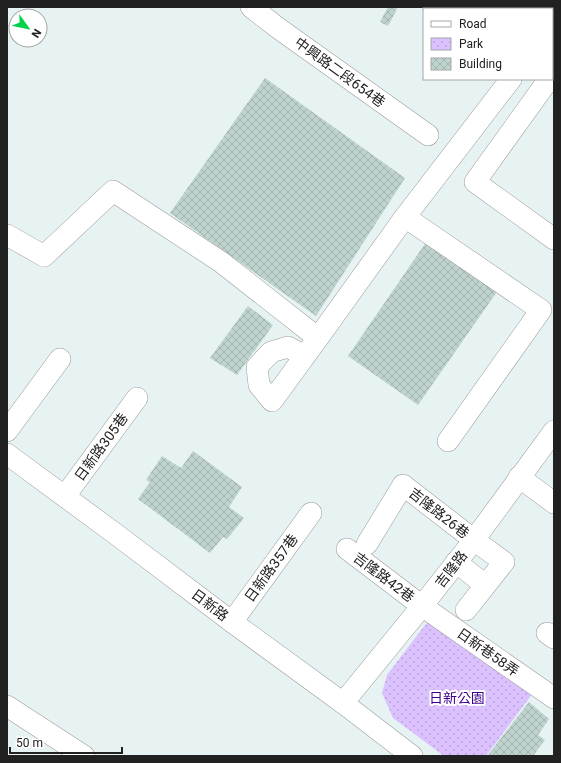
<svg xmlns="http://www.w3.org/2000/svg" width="561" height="763" viewBox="0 0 561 763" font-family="Roboto,'Noto Sans TC',sans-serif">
<defs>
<pattern id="park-dots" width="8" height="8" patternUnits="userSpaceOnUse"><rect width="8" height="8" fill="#dcc1ff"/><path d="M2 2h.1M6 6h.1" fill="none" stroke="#bca6da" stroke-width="1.8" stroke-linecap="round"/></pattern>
<pattern id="building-cross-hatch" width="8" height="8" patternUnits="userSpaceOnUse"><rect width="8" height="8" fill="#bfd3ce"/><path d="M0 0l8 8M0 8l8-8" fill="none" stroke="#a4b5b1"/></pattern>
</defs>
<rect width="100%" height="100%" fill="#e7f2f2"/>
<polygon fill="url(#park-dots)" points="437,615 536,689 486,756 444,756 393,718 382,693 387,675 425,625"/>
<g fill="url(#building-cross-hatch)">
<polygon points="388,7 398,7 388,26 380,22"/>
<polygon points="265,78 405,178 316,316 170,213"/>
<polygon points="429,238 501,286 418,405 348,356"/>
<polygon points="248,306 273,325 237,375 210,358"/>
<polygon points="193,451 242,487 229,507 244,518 227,539 223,537 210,553 138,499 150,482 146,480 162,456 181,468"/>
<polygon points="529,702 549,719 538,735 545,740 533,756 487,756"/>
</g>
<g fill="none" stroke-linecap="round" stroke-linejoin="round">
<defs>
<g id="minor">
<polyline points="251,7 278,28 428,135"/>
<polyline points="475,7 479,9"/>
<polyline points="552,48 554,49"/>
<polyline points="549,79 475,182 554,239"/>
<polyline points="405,217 541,310 448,441"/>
<polyline points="7,235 44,256 113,191 221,262 318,338"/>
<polyline points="305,356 288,347 271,352 257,367 259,385 272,401 318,338 405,217 511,79"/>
<polyline points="7,431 60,359"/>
<polyline points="7,454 117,535 232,622 343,703 412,756"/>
<polyline points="519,477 554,503"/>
<polyline points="65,496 137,398"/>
<polyline points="367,544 403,485 474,540 504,562 466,610"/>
<polyline points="347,549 422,606 554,698"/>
<polyline points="456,562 485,585"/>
<polyline points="232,622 311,513"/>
<polyline points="547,633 554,638"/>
<polyline points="343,703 422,606 474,540 554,431"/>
<polyline points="7,706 84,756"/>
</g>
</defs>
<use href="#minor" stroke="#9b9b9b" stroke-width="22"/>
<use href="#minor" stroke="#fff" stroke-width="21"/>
</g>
<g text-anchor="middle" stroke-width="4" stroke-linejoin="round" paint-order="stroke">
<g font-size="14" fill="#212121" stroke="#fff">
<text transform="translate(340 72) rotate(36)" y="5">中興路二段654巷</text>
<text transform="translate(101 447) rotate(-54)" y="5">日新路305巷</text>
<text transform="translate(439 513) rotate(38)" y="5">吉隆路26巷</text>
<text transform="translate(271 568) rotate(-54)" y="5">日新路357巷</text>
<text transform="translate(451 569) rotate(-52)" y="5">吉隆路</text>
<text transform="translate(384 577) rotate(37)" y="5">吉隆路42巷</text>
<text transform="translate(210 605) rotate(37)" y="5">日新路</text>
<text transform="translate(488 652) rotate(35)" y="5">日新巷58弄</text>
</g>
<g font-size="14" fill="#3e018d" stroke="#fff">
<text x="457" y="703">日新公園</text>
</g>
</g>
<rect width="561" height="763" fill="none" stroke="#212121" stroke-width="16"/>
<rect x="423" y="8" width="130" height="72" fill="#ffffff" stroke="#a6a6a6"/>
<rect x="431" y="21" width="20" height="6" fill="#ffffff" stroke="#a6a6a6"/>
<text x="459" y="28" font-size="12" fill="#212121">Road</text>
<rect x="431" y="38" width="20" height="12" fill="url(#park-dots)" stroke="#a6a6a6"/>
<text x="459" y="48" font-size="12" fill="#212121">Park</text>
<rect x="431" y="58" width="20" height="12" fill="url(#building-cross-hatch)" stroke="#a6a6a6"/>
<text x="459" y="68" font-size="12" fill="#212121">Building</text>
<g transform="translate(28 28) rotate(123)"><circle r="19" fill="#ffffff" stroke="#a6a6a6"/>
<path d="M0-3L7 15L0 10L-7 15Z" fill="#00d24a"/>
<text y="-6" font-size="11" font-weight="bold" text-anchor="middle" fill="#212121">N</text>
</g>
<path d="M10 747v6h112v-6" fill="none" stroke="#212121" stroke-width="2"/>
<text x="16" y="747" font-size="12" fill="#212121" stroke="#ffffff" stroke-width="3" paint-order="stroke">50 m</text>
</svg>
